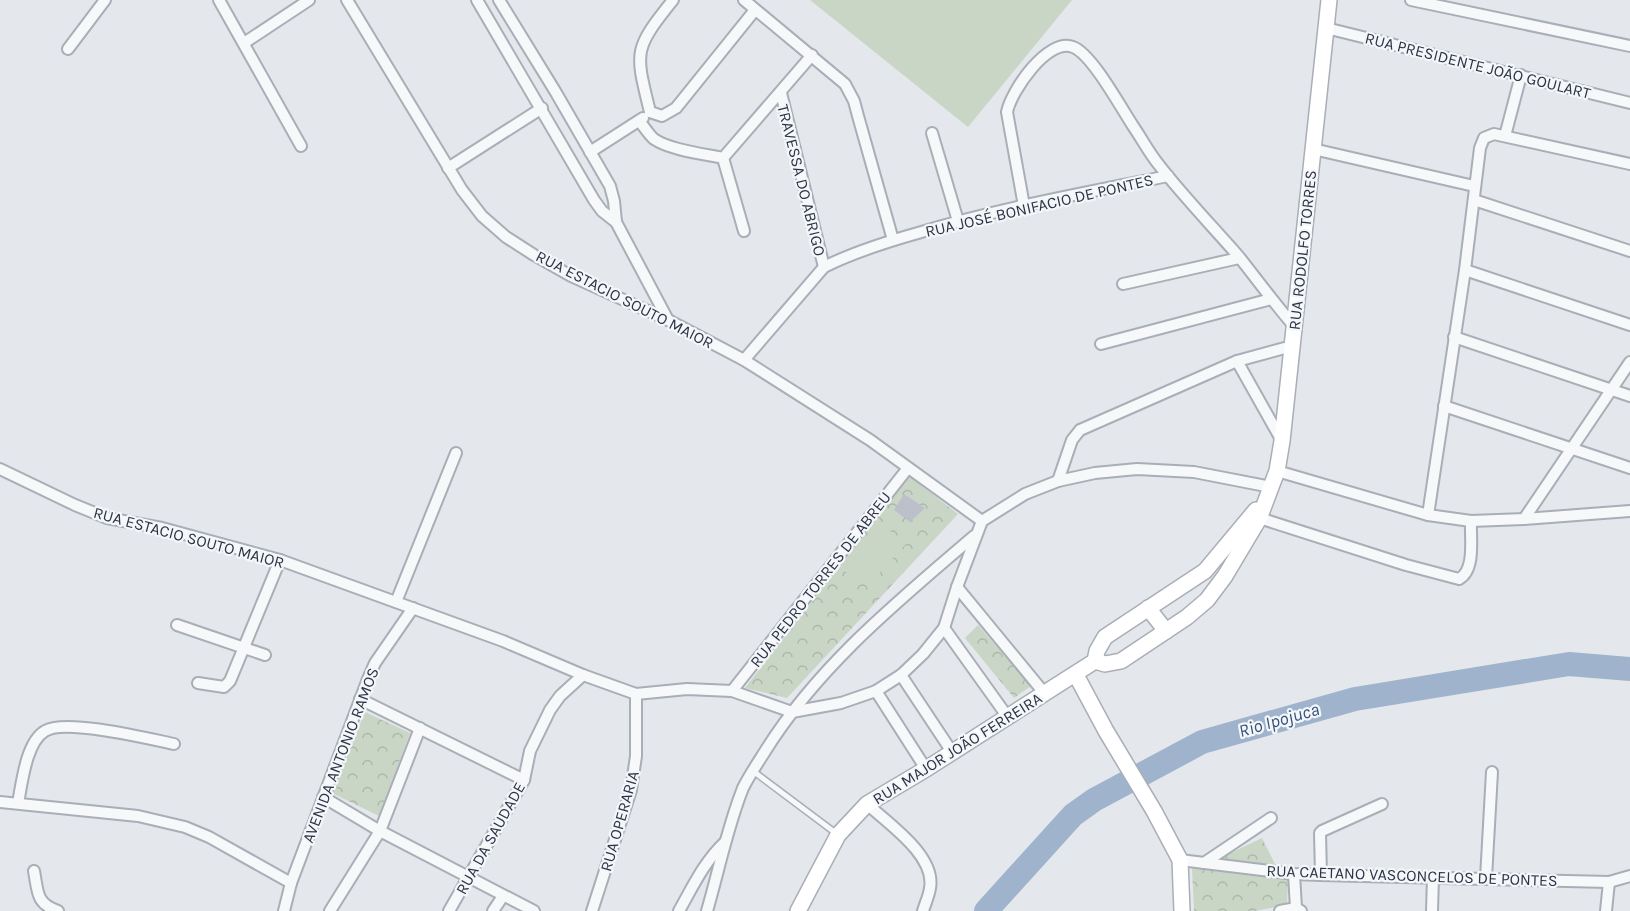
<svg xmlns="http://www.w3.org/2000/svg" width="1630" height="911" viewBox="0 0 1630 911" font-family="Karla,sans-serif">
<defs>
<pattern id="park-crowns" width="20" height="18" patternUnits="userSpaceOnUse" patternTransform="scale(1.5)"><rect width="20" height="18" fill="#c9d6c5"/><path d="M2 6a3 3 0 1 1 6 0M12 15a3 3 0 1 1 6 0" fill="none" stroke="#adb8ab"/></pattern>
</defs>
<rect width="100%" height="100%" fill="#e4e7ec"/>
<g fill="url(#park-crowns)">
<polygon points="909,476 958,514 787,698 745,688"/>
<polygon points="978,625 1031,686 1014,698 965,638"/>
<polygon points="365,712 410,733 379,816 332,793"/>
<polygon points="1262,838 1276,866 1214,861"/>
<polygon points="1192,868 1288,879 1287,905 1255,911 1194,911"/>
</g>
<g fill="#c9d6c5">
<polygon points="810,0 1072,0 968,127"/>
<polygon points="878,522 907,543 867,586 843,570"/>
</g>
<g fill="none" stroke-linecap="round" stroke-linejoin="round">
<polyline stroke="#9fb4cc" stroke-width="24" points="986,911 1073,815 1094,800 1202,742 1355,699 1569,664 1630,669"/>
</g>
<polygon fill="#bbc0ca" points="904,494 925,508 910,522 894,510"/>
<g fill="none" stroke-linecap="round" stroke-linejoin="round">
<defs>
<polyline id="lane" points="753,771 837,834"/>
<g id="street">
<polyline points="219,0 301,146"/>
<polyline points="347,0 462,190 482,216 506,237 534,255 571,276 668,320 744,360 870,440 982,521"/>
<polyline points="477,0 594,200 602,211 616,222"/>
<polyline points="499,0 555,91 610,186 614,201 616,222 668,320"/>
<polyline points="744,0 845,84 854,101 858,116 893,240"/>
<polyline points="1411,0 1630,46"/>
<polyline points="1326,28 1630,103"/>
<polyline points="244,43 309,0"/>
<polyline points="68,49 105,0"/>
<polyline points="781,93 824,267"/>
<polyline points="650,112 662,116 676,108 755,10"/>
<path d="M650 112C635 51 633 50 673 0"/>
<path d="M639 121C644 126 648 134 654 139 670 150 704 154 723 158L812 55"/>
<polyline points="932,133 958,221"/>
<polyline points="1505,136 1521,75"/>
<polyline points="1313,149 1474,186"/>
<polyline points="590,152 643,118"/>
<polyline points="723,158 744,231"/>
<polyline points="448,168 542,108"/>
<polyline points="1474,200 1630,251"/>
<path d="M1024 206 1007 112C1011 91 1048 37 1073 47 1092 54 1121 108 1133 126 1142 139 1149 153 1159 165 1184 197 1213 227 1240 258 1258 281 1275 304 1294 326"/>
<polyline points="1465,270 1630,325"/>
<polyline points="1123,284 1239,258"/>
<polyline points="1454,337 1630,396"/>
<polyline points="1101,344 1271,299"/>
<path d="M744 360 824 267C854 252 886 242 918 233 1000 208 1084 193 1168 176"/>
<polyline points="1237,361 1282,441"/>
<polyline points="1444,406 1630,468"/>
<polyline points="0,469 75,505 107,518 162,528 280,560 503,641 583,675 636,694 687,689 732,691 792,712"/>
<polyline points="1277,471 1428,515 1471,521 1524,519 1630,511"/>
<polyline points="1058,481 1072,440 1080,430 1237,361 1292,346"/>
<polyline points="1428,515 1465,270 1480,148 1484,138 1494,134 1630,164"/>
<path d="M1253 516 1406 565 1459 579C1476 570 1470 537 1471 521"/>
<polyline points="1524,519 1630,362"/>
<polyline points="957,587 1045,694"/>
<polyline points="396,602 456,453"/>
<polyline points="177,625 265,655"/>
<polyline points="944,628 1007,716"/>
<polyline points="901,675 952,752"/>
<polyline points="198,683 224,687 230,681 280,560"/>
<polyline points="732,691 908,468"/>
<polyline points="876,691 926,769"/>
<polyline points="360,699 524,780"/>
<polyline points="792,712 841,703 876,691 901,675 923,654 944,628 957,587 982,521 1025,494 1058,481 1095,473 1137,469 1194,472 1271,487"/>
<polyline points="323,797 380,831 534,911"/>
<polyline points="0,802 138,816 185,827 209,837 291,883"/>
<path d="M18 803C22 783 26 742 45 731 65 718 150 739 174 744"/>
<path d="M867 804C889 824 936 856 930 888 929 896 925 904 923 911"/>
<polyline points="1180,860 1294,874 1321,875 1609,882 1630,876"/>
<polyline points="1204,863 1271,818"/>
<path d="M34 871C38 892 36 904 58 911"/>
<polyline points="1294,874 1296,908 1301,911"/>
<polyline points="1321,875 1320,833 1322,831 1382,804"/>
<polyline points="1486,878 1492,772"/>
<polyline points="284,911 291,883 368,679 375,663 413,608"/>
<polyline points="330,911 380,831 420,728"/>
<polyline points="449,911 524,780 530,751 550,710 560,696 583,675"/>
<polyline points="493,911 503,896"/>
<polyline points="592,911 631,790 636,756 636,694"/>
<path d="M679 911C693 886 704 862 725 842"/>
<path d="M707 911C719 870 727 828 743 788 749 776 757 764 764 753 817 667 898 601 974 536"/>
<polyline points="1280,911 1296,908"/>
<polyline points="1432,911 1433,877"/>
<polyline points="1606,911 1609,882"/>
</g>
<g id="secondary">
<polyline points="1148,608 1166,631"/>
<polyline points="1095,661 1105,664 1121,661 1187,617 1207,600 1225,576 1259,519 1277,471 1282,441 1329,0"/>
<polyline points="1076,675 1106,731 1154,811 1180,860 1182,911"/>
<polyline points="798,911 838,835 867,804 926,769 1095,661 1097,651 1105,637 1205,571 1256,510"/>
</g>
</defs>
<use href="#lane" stroke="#a9aeb7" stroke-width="8"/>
<use href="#street" stroke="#a9aeb7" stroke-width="14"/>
<use href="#secondary" stroke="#a9aeb7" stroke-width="18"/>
<use href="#lane" stroke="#f7f8fa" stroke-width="5"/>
<use href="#street" stroke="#f7f8fa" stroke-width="10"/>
<use href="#secondary" stroke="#fff" stroke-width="15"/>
</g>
<g text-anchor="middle" stroke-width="4.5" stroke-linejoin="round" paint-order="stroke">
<g font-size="16" fill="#2b3445" stroke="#f4f6f9">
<text transform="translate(1478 65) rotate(14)" y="6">RUA PRESIDENTE JOÃO GOULART</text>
<text transform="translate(802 180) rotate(76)" y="6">TRAVESSA DO ABRIGO</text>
<text transform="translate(1039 205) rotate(-13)" y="6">RUA JOSÉ BONIFACIO DE PONTES</text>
<text transform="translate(1302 250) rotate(-84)" y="6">RUA RODOLFO TORRES</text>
<text transform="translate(625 299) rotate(27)" y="6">RUA ESTACIO SOUTO MAIOR</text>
<text transform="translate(189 537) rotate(15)" y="6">RUA ESTACIO SOUTO MAIOR</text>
<text transform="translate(820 579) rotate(-52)" y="6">RUA PEDRO TORRES DE ABREU</text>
<text transform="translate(957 748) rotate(-32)" y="6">RUA MAJOR JOÃO FERREIRA</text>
<text transform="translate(340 755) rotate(-69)" y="6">AVENIDA ANTONIO RAMOS</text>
<text transform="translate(619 821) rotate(-74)" y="6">RUA OPERARIA</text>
<text transform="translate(490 838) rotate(-61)" y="6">RUA DA SAUDADE</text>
<text transform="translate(1412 875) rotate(2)" y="6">RUA CAETANO VASCONCELOS DE PONTES</text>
</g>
<g font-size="18" font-style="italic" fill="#34527a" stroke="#f4f6f9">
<text transform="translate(1279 720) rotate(-16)" y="6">Rio Ipojuca</text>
</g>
</g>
</svg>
